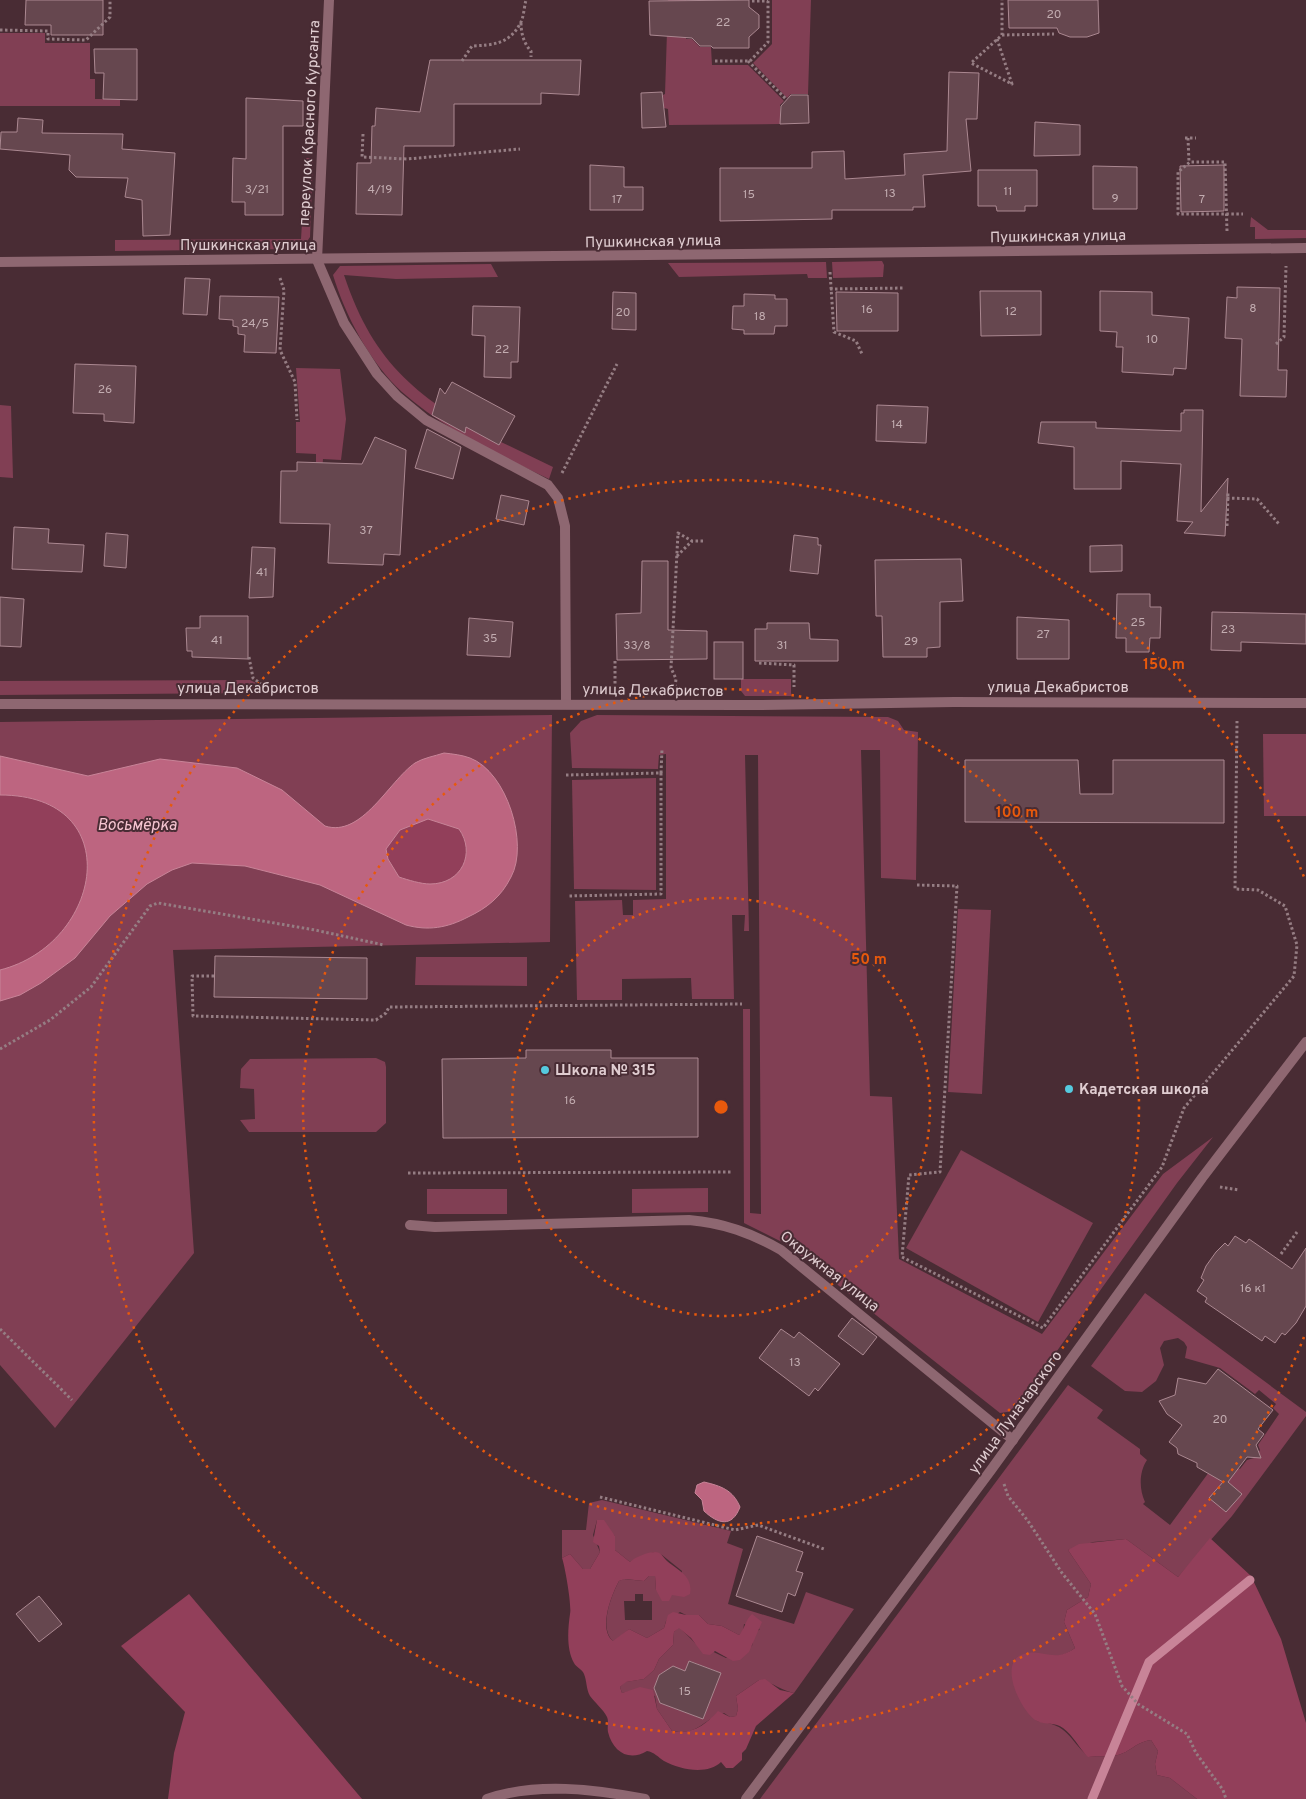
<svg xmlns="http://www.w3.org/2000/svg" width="1306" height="1799" viewBox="0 0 1306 1799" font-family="Overpass,sans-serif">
<rect width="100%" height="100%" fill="#492c34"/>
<g fill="#813f54" fill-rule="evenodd">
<polygon points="668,0 686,0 686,39 692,39 700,47 711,47 712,65 748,65 784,101 780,105 780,124 669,125 668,109 664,108 663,95 665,94"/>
<polygon points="772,0 811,0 808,94 791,94 787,98 753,63 772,44"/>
<polygon points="0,33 45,33 45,43 90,43 90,79 95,79 95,99 120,99 120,106 0,106"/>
<polygon points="306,158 313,158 310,237 304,246 293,249 115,251 115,240 301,239"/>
<polygon points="1251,217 1268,230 1306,230 1306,238 1255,239 1255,227 1250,227"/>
<polygon points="882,261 884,265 883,277 833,278 832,262"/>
<polygon points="826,262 827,278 808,278 807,274 679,277 668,263"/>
<path d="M491 264 498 277 396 279 344 275C375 368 419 396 499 445L501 442 553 467 549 479C498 455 444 429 402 392 370 363 345 315 333 275L340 266Z"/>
<polygon points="296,368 340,369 346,419 341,460 323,459 321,486 316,485 316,454 296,453 296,422 300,422"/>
<polygon points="0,405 11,406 13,478 0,477"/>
<polygon points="741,679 791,679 791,696 745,696 741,691"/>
<polygon points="250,680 256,683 255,693 0,695 0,681"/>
<polygon points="552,715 550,942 173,950 194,1253 55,1428 0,1365 0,722"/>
<polygon points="597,715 888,717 898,721 904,730 918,732 916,880 881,878 880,750 861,750 870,1096 892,1097 899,1259 1042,1334 1163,1174 1213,1137 1177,1183 1014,1411 1000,1413 786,1244 744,1223 743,1009 750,1009 750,1213 761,1214 758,755 745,755 749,931 744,931 745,915 732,915 734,999 692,999 691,978 622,979 622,1000 577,1000 575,901 622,900 623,915 633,915 633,900 666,899 666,754 659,755 658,769 572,768 570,733 581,721"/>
<polygon points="1263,734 1306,734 1306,816 1264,816"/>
<polygon points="656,778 656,890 574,889 572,780"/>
<polygon points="958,909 991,910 982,1094 948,1092"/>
<polygon points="416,957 527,957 527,986 415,985"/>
<polygon points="376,1058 385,1062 386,1067 386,1123 376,1132 249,1132 240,1120 255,1119 254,1089 240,1088 241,1069 250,1059"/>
<polygon points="961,1150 1093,1223 1038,1322 906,1248"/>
<polygon points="708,1188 708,1212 632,1213 632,1189"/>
<rect x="427" y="1189" width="80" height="25"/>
<path d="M1145 1293 1306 1412V1416L1232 1516 1178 1577 1126 1539 1093 1542 1068 1550 1091 1584 1088 1597 1067 1610 1064 1622 1075 1648C1060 1659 1051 1658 1034 1653L1015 1688 1037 1721C1070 1725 1067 1738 1089 1757 1098 1756 1109 1757 1118 1755 1132 1751 1134 1743 1151 1740L1158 1751 1155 1764 1157 1775 1170 1778 1197 1799H760L1068 1385 1103 1410 1097 1418 1140 1449V1454L1147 1460C1139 1472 1139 1489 1145 1502L1143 1504 1170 1525 1212 1468 1225 1460 1240 1469 1247 1460 1254 1458 1260 1450 1258 1445 1279 1414 1273 1408 1276 1404 1259 1390 1255 1394 1220 1368 1185 1358 1187 1347 1184 1342 1178 1338 1164 1341 1160 1348 1164 1365 1156 1381 1142 1392 1125 1391 1091 1366Z"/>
<path d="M602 1500 731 1531 727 1543 743 1549 728 1604 794 1624 806 1592 854 1609 794 1693C780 1690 772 1682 759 1680L736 1696 738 1709 736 1716 730 1717 724 1713C701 1720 699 1736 672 1731L657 1709 655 1696 635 1690 622 1693 620 1687 625 1682 644 1679 654 1670 659 1659 673 1645 674 1632 679 1627 695 1643 726 1658 752 1646 755 1633 760 1629 744 1624 743 1631 739 1635 722 1626 708 1624 699 1615H686L680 1612 666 1621 664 1628 647 1638 629 1629 614 1642C598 1629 611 1596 619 1581L624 1579 644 1581 649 1576H655L656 1590 672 1595H678L682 1571 662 1555 654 1552 630 1562 615 1550V1536L597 1520 593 1535 600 1552 590 1569H583L570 1554 562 1558V1530H586L589 1503ZM635 1594H643V1601H652V1620H625L624 1601H635ZM690 1661 721 1673 703 1719 660 1703 654 1688 659 1675 665 1671 670 1673 685 1671Z"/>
</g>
<g fill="#923f5a">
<path d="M0 795C129 795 103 944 0 970Z"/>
<path d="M428 819 459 829C476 854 462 884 430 884 421 885 408 880 399 877L388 858 386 849 400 830Z"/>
<path d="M597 1520H604L615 1536V1550L630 1562C635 1557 648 1552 655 1552 661 1552 663 1557 667 1561 679 1571 693 1576 690 1594L684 1597 672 1595 669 1601H662L656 1590 655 1576H649L644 1581 625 1579 619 1581C611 1596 598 1629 613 1641L629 1629 647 1638 664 1628 668 1615 673 1612 686 1615H699L708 1624 722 1626 739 1635C745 1629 745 1620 752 1614L762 1622 749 1652 740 1660 733 1661 715 1651 710 1655 703 1654 691 1638 679 1628 674 1632 673 1645 659 1659 654 1670 644 1679 626 1682 620 1687 622 1693 640 1687 653 1690 657 1709 672 1731C691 1735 706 1725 718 1711L730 1717 736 1716 738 1709 736 1696 759 1680 765 1679 780 1690 794 1693 756 1726 746 1749 742 1753V1760L733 1768H726L721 1762C708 1775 680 1770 664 1761 658 1757 654 1752 647 1751 629 1762 613 1752 608 1732 607 1727 609 1721 607 1717 603 1709 595 1703 590 1696 586 1689 587 1681 584 1674 582 1669 576 1667 574 1663 566 1649 568 1628 570 1614 572 1607 565 1566 562 1558L570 1554 583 1569H590L600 1552 599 1546 593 1542Z"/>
<path d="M1210 1538 1251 1576 1281 1639 1306 1723V1799H1197L1170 1778 1157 1775 1155 1764 1158 1751 1151 1740C1134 1743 1132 1751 1118 1755 1109 1757 1098 1756 1088 1757 1079 1748 1073 1735 1063 1728 1056 1722 1045 1725 1037 1721 1022 1714 996 1661 1024 1654 1044 1648 1053 1664 1075 1648L1064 1622 1067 1610 1088 1597 1091 1584 1068 1550 1079 1544 1126 1539 1178 1577Z"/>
<polygon points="189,1594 362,1799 168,1799 174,1753 185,1712 121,1646"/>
</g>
<g fill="#bd6580" stroke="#c88498" fill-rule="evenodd">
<path d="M444 753C453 754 462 755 470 758 507 772 529 844 511 877 501 897 487 908 468 917 447 928 428 931 406 925L320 885 245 866 192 863 172 870 147 884 110 916 75 958 41 983 20 995 0 1001V970C103 944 129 795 0 795V756L88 776 160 759 237 768 282 790 325 826C362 838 389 781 415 763 423 758 435 756 444 753ZM428 819 459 829C476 853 462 884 430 884 421 884 408 880 399 877L388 859 386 849 400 830Z"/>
<path d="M704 1482C721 1486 733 1490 740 1507 732 1528 718 1524 704 1511L702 1500 695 1493 697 1485Z"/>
</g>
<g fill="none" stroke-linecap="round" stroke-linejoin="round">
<polyline stroke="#c88498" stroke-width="9" points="1092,1799 1149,1662 1250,1580"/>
</g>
<g fill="#66474f" stroke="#ab8891">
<polygon points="26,0 103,0 103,35 51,35 51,25 25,25"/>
<polygon points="749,0 749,7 759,15 759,28 749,37 749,48 713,48 711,46 700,46 692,38 650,35 649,1"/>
<polygon points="1008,0 1098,0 1099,33 1087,37 1070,37 1059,33 1057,28 1009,28"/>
<polygon points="94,49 137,49 137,100 103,99 104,73 95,73"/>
<polygon points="430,60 581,60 579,95 541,93 541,104 454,104 454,146 404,146 402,215 356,214 357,163 371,163 372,126 375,126 376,108 420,112"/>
<polygon points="949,72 979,73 977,119 966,119 971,171 923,175 925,207 913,207 913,210 832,210 832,219 720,221 720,168 812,168 812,152 844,151 845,179 905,175 904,154 947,151"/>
<polygon points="662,92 666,127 642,128 641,93"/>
<polygon points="791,95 808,95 809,123 780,124 781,106"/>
<polygon points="246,98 303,101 303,126 283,126 283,215 245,215 245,202 232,202 233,158 246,159"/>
<polygon points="18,118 43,120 42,133 123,134 122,149 175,153 170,235 143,236 142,200 125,197 128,178 76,177 69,170 70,155 0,149 1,132 17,132"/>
<polygon points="1035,122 1080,125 1080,155 1034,156"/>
<polygon points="590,165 624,167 624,187 643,187 643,210 590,210"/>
<polygon points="1224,165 1224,211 1181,212 1180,166"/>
<polygon points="1093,166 1137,167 1137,209 1093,209"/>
<polygon points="978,170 1037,170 1037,206 1025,206 1025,211 997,211 996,206 978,206"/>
<polygon points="185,278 210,279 207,315 183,314"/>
<polygon points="1237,287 1280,288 1278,370 1287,370 1286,397 1240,396 1242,339 1225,338 1227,297 1237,298"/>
<polygon points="980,291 1041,291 1041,335 981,336"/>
<polygon points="1100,291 1152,292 1152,315 1189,318 1186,369 1174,368 1173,375 1122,372 1123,347 1116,347 1117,332 1100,331"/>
<polygon points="613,292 636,293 636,330 612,329"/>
<polygon points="836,292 898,293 898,331 837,331"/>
<polygon points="744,294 775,295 775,299 787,299 787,326 775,326 774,334 744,334 744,330 732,329 733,306 744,306"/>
<polygon points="220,296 279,297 276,353 244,352 245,335 238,334 238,327 233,326 233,320 219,319"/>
<polygon points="473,306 520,307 518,362 511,362 511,378 484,377 485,336 472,335"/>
<polygon points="75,364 136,366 134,423 104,421 104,414 73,413"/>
<polygon points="452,382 515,416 499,445 466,427 465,433 432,415 440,388 445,394"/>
<polygon points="877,405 928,407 926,443 876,441"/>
<polygon points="1184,410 1203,410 1201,512 1228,478 1225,536 1184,533 1193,522 1177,521 1181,464 1121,461 1121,489 1074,489 1074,447 1038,443 1041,422 1096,422 1096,428 1181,431 1181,413 1184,413"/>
<polygon points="427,429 461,447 453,479 415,468"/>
<polygon points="375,437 406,450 400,555 384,554 383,565 328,563 330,524 280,523 281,471 297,471 297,462 362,464"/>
<polygon points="501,495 529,501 524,525 496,519"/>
<polygon points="14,527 49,529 48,543 84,545 82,572 12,569"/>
<polygon points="106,533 128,535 126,568 104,566"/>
<polygon points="794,535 818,538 818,545 821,545 818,574 790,571"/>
<polygon points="1122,545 1122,571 1090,572 1090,546"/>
<polygon points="252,547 275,548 273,597 249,598"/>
<polygon points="961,559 963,601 940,602 940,647 927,648 927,657 883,657 882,616 876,616 875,560"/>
<polygon points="642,561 668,561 668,630 707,631 707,659 617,660 616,614 641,613"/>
<polygon points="1117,594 1150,594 1150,607 1161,607 1160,638 1150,638 1149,652 1126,652 1126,638 1116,638"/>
<polygon points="0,597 24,599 21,647 0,646"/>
<polygon points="1212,612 1306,614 1306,644 1241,642 1241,651 1211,650"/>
<polygon points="200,616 248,616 248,659 192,657 192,651 187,651 186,628 200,628"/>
<polygon points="1017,617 1069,620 1069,659 1017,659"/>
<polygon points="469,618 513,622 510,657 467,655"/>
<polygon points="767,623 809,623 810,639 838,640 838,661 755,661 755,629 767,629"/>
<rect x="714" y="642" width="29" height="37"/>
<polygon points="965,760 1078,760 1080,794 1113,794 1113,760 1224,760 1224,823 965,822"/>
<polygon points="215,956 367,958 367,999 214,997"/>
<polygon points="526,1050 611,1050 611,1058 698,1058 698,1137 443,1138 442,1059 526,1058"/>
<polygon points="1235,1236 1246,1243 1249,1239 1292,1269 1306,1248 1306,1306 1296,1323 1285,1335 1282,1333 1275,1343 1265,1336 1262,1341 1205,1302 1207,1298 1197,1291 1204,1280 1201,1278 1206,1266 1216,1252 1225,1243 1228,1246"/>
<polygon points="852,1318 877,1337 863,1355 838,1336"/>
<polygon points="781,1329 794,1338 799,1332 840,1364 818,1391 815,1388 809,1396 759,1358"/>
<polygon points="1218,1369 1273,1410 1258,1429 1264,1434 1256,1445 1261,1458 1247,1457 1228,1482 1242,1494 1226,1512 1209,1498 1223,1482 1197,1467 1197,1463 1178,1454 1177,1448 1169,1442 1182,1425 1167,1414 1159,1401 1175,1395 1178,1378 1206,1384"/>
<polygon points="757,1536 803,1552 796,1571 803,1573 795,1596 788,1593 782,1612 736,1596"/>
<polygon points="39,1596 62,1624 39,1642 16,1614"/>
<polygon points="689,1661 721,1673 703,1719 660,1703 654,1688 659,1675 673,1666 685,1671"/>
</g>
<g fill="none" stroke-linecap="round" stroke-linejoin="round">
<g stroke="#957d83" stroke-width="3" stroke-dasharray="2.5 2.5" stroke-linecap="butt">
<polyline points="752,1 768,1"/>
<path d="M521 23C521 33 524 44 531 51V57"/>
<polyline points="0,30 48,31 48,39 86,40 110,17 110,0"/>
<polyline points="1002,35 1054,34"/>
<polyline points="997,39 1012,84 971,63 1002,35 1002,0"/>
<path d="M462 61 472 46C493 45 509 44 520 24 524 17 524 7 526 0"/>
<polyline points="715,61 750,61 768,42 768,0"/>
<polyline points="748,61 786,99"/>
<polyline points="363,134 362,157 407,159 520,149"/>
<polyline points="1185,138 1196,138"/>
<polyline points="1188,138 1189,162"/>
<polyline points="1227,231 1225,162 1190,162 1178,172 1178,214 1243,214"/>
<polyline points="830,272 834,332 856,341 862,354"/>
<polyline points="280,278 284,290 280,350 295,382 297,420"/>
<polyline points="830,289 905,288"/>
<polyline points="1276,344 1284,337 1286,266"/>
<polyline points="562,473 617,364"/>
<polyline points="1227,498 1257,499 1279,524"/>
<polyline points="1227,526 1228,492"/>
<polyline points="677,556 692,541"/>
<polyline points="249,657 253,678 261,684"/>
<polyline points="615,661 615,686"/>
<polyline points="759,663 794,665 794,687"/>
<polyline points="675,687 676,679 671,668 678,533 692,541 703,541"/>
<polyline points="661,773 662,749"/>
<polyline points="566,775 661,773 661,894 568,896"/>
<polyline points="917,885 957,886 940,1172 909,1175 902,1257 1043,1328 1162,1167 1184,1108 1294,976 1297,945 1285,906 1258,890 1235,889 1237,721"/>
<polyline points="214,976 192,976 193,1016 376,1020 386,1013 389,1007 742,1004"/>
<polyline points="0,1049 50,1020 91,987 150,906 158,903 315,930 384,945"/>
<polyline points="408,1173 731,1172"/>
<polyline points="1220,1187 1239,1190"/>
<polyline points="1281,1254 1297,1232"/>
<polyline points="0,1329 72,1400"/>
<polyline points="1004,1484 1008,1496 1028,1521 1062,1573 1095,1614 1122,1686 1138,1704 1187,1734 1196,1753 1223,1790 1226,1799"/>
<polyline points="600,1497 735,1530 758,1525 824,1549"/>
</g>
<path stroke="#8e6771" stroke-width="10" d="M410 1225 435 1227 689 1220C724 1223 751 1233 781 1250L1013 1440"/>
<g stroke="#8e6771" stroke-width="10">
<polyline points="329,0 317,260 344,323 377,374 397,396 426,420 548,485 558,498 565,526 566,704"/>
<polyline points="0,262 1306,248"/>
<polyline points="0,704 759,705 954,702 1306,703"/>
<path d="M487 1799C536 1782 595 1789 645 1799"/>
<polyline points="746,1799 991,1470 1202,1178 1306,1042"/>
</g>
</g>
<g fill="none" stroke="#e8590c" stroke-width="2.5" stroke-dasharray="2.5 5">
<circle cx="721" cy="1107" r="209"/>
<circle cx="721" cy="1107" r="418"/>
<path d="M1304 1337A627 627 0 1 1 1304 877"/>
</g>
<g fill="#55cadf" stroke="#492c34" stroke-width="2">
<circle cx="545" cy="1070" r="5"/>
<circle cx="1069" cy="1089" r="5"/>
</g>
<g text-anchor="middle" stroke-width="4" stroke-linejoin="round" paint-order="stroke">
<g font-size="12" fill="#c2acb0">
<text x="1054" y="18">20</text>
<text x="723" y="26">22</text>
<text x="257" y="193">3/21</text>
<text x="380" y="193">4/19</text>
<text x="1008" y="195">11</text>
<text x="890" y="197">13</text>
<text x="749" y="198">15</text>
<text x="1115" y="202">9</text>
<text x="617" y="203">17</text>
<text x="1202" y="203">7</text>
<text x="1253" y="312">8</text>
<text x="867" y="313">16</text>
<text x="1011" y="315">12</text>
<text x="623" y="316">20</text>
<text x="760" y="320">18</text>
<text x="255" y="327">24/5</text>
<text x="1152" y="343">10</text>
<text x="502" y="353">22</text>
<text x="105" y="393">26</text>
<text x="897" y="428">14</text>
<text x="366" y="534">37</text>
<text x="262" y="576">41</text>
<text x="1138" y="626">25</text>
<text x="1228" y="633">23</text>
<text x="1043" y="638">27</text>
<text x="490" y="642">35</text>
<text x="217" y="644">41</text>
<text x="911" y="645">29</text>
<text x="637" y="649">33/8</text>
<text x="782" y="649">31</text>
<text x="570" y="1104">16</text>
<text x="1253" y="1292">16 к1</text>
<text x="795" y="1366">13</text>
<text x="1220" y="1423">20</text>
<text x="685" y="1695">15</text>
</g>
<g font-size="15" fill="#e0cdd1" stroke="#492c34">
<text transform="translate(309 123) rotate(-87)" y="5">переулок Красного Курсанта</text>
<text transform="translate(1058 236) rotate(-1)" y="5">Пушкинская улица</text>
<text transform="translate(653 241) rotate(-1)" y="5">Пушкинская улица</text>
<text x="248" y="250">Пушкинская улица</text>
<text x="1058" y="692">улица Декабристов</text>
<text x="248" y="693">улица Декабристов</text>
<text transform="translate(653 690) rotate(1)" y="5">улица Декабристов</text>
<text transform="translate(830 1271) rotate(38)" y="5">Окружная улица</text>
<text transform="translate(1015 1412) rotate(-54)" y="5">улица Луначарского</text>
</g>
<g font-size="15" font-weight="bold" fill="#e0cdd1" stroke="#492c34" text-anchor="start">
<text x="555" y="1075">Школа № 315</text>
<text x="1079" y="1094">Кадетская школа</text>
</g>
<g font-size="16" font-style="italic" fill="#f7c6d2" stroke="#492c34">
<text x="137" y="830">Восьмёрка</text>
</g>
</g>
<circle cx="721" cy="1107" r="8" fill="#e8590c" stroke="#492c34" stroke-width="2.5"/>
<g font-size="15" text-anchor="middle" font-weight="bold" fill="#e8590c" stroke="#492c34" stroke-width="4" stroke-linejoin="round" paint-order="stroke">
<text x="1164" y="669">150 m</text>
<text x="1017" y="817">100 m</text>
<text x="869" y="964">50 m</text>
</g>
</svg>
